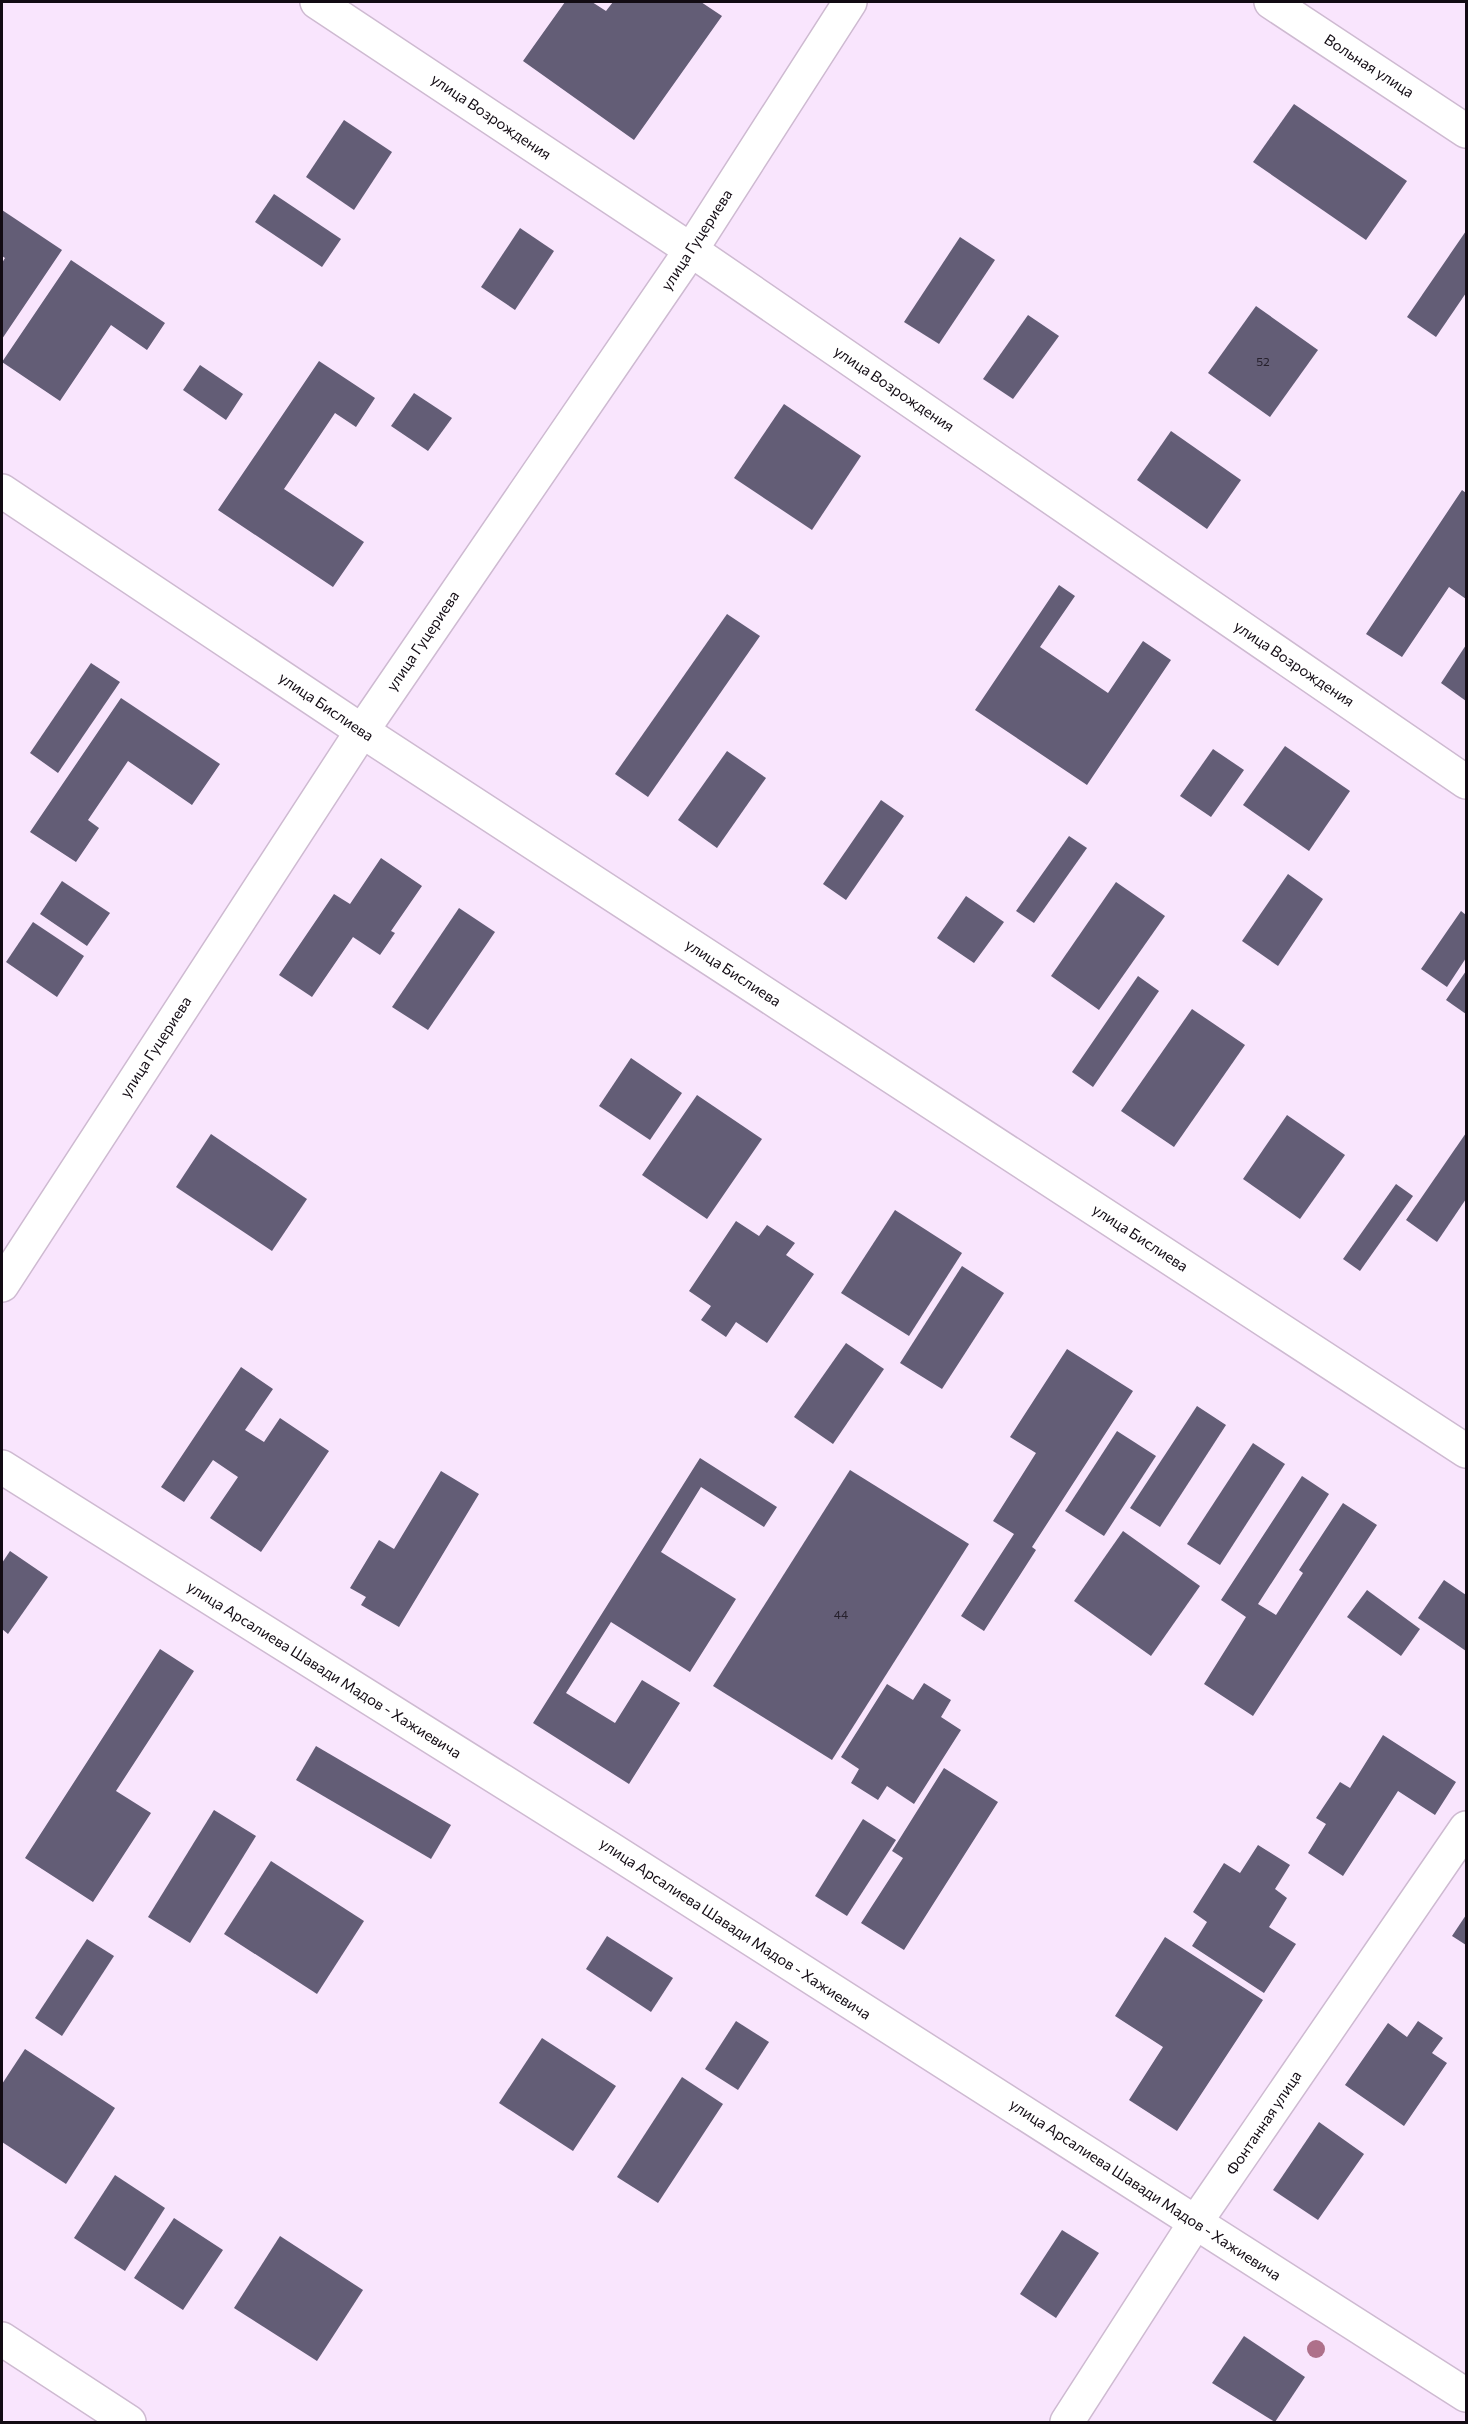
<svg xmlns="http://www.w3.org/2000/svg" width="1468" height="2424" viewBox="0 0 1468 2424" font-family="Commissioner,sans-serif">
<rect width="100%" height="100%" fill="#f9e5fd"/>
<g fill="#635d76">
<polygon points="565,2 592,2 606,11 613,2 701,2 722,16 634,140 523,61"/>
<polygon points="1294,104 1407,181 1366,240 1253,162"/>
<polygon points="344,120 392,152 354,210 306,177"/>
<polygon points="274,194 341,239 322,267 255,222"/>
<polygon points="2,210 62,250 2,339 2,263 5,258 2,256"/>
<polygon points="520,228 554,251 515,310 481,287"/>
<polygon points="1466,231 1466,293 1436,337 1407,317"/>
<polygon points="960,237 995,260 939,344 904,322"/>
<polygon points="71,260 165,323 147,350 111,325 60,401 2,362"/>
<polygon points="1256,306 1318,350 1270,417 1208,373"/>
<polygon points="1028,315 1059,336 1013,399 983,379"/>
<polygon points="319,361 375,398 356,427 335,413 284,489 364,542 333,587 218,510"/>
<polygon points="200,365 243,394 226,420 183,390"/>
<polygon points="414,393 452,418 428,451 391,426"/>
<polygon points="784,404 861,456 812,530 734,478"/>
<polygon points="1171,431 1241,480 1207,529 1137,480"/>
<polygon points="1462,490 1466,493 1466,599 1449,587 1402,657 1366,634"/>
<polygon points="1059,585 1075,596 1040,647 1108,693 1143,641 1171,660 1087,785 975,710"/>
<polygon points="727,614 760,636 648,797 615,774"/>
<polygon points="1466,645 1466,701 1441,683"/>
<polygon points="91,663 120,682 58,773 30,753"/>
<polygon points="121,698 220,764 192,805 128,761 88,820 99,828 76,862 30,832"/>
<polygon points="1285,746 1350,791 1309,851 1243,805"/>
<polygon points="1213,749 1244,770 1211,817 1180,796"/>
<polygon points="727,751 766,778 717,848 678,820"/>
<polygon points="881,800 904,816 846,900 823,884"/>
<polygon points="1069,836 1087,848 1034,923 1016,911"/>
<polygon points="381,858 422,886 391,931 395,933 380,955 353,937 312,997 279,975 334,894 350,904"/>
<polygon points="1288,874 1323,899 1278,966 1242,941"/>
<polygon points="62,881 110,913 87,946 40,914"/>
<polygon points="1116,882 1165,916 1099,1010 1051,976"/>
<polygon points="966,896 1004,922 974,963 937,938"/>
<polygon points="459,908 495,932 428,1030 392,1007"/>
<polygon points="1461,911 1466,915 1466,958 1447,987 1421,969"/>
<polygon points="33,922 84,956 57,997 6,962"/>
<polygon points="1466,971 1466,1014 1446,1000"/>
<polygon points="1138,976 1159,991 1093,1087 1072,1072"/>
<polygon points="1192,1009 1245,1045 1174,1147 1121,1111"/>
<polygon points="631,1058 682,1093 650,1140 599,1106"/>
<polygon points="697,1095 762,1139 707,1219 642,1175"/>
<polygon points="1287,1115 1345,1155 1300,1219 1243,1179"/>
<polygon points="1466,1133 1466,1199 1437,1242 1406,1220"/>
<polygon points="211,1134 307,1199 272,1251 176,1187"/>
<polygon points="1396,1184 1413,1196 1360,1271 1343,1259"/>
<polygon points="895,1210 962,1253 909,1336 841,1293"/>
<polygon points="736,1221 759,1236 767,1225 795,1243 786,1255 814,1274 767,1343 736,1322 726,1337 701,1320 711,1306 689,1291"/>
<polygon points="962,1266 1004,1293 942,1389 900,1363"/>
<polygon points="846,1343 884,1369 833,1444 794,1417"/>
<polygon points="1067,1349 1133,1391 1032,1547 1036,1550 984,1631 961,1616 1014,1534 993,1521 1036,1453 1010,1437"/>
<polygon points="241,1367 273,1389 245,1430 264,1442 280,1418 329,1451 261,1552 210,1518 238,1477 213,1460 184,1502 161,1487"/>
<polygon points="1197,1406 1226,1425 1160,1527 1130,1508"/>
<polygon points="1117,1431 1156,1456 1104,1536 1065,1511"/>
<polygon points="1253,1443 1285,1464 1220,1565 1187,1544"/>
<polygon points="700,1458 777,1507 764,1527 701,1487 661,1552 736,1599 690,1672 611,1622 566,1693 615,1723 642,1680 680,1703 629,1784 533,1723"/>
<polygon points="850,1470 969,1544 832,1760 713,1686"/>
<polygon points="441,1471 479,1494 399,1627 361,1605 366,1597 350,1588 379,1540 394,1549"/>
<polygon points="1302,1476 1329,1494 1258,1604 1276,1615 1303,1573 1299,1570 1343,1503 1377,1525 1253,1716 1204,1684 1246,1617 1221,1600"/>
<polygon points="1123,1531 1200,1586 1151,1656 1074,1601"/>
<polygon points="10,1551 48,1577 8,1634 2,1629 2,1563"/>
<polygon points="1444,1580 1466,1595 1466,1651 1418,1618"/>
<polygon points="1367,1590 1420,1629 1401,1656 1347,1617"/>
<polygon points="160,1649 194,1671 116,1791 151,1813 93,1902 25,1858"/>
<polygon points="924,1683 951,1700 941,1717 961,1730 914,1804 887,1786 878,1800 851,1783 859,1769 841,1757 887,1684 913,1700"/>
<polygon points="1383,1735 1456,1782 1435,1815 1398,1791 1343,1876 1308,1853 1326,1824 1316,1818 1340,1782 1350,1788"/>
<polygon points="316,1746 451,1825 431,1859 296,1780"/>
<polygon points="944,1768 998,1802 904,1950 861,1923 903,1858 892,1851"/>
<polygon points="214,1810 256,1836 190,1943 148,1917"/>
<polygon points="863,1819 896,1840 847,1916 815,1896"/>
<polygon points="1258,1845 1290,1865 1275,1889 1287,1898 1269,1927 1296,1944 1264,1993 1192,1946 1207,1922 1193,1912 1224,1863 1240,1873"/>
<polygon points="271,1861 364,1921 317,1994 224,1934"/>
<polygon points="1466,1915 1466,1945 1452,1936"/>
<polygon points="607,1936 673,1978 651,2012 586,1969"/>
<polygon points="1165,1937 1263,2000 1177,2131 1129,2100 1163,2047 1115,2016"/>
<polygon points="87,1939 114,1956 62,2036 35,2018"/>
<polygon points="736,2021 769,2042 738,2090 705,2069"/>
<polygon points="1418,2021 1443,2038 1432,2053 1447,2063 1404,2126 1345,2085 1388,2023 1407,2037"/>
<polygon points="542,2038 616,2086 573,2151 499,2103"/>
<polygon points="25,2049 115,2108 66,2184 2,2142 2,2084"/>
<polygon points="682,2077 723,2104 658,2203 617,2177"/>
<polygon points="1319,2122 1364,2154 1318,2220 1273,2190"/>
<polygon points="115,2175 165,2208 125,2271 74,2238"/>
<polygon points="174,2218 223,2250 183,2310 134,2278"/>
<polygon points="1062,2230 1099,2253 1056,2318 1020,2294"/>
<polygon points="280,2236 363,2290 317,2361 234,2308"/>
<polygon points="1244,2336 1305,2377 1275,2422 1212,2383"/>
</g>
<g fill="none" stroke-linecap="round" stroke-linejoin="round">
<defs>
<g id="minor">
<polyline points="317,2 691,250 1466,782"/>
<polyline points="1271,2 1466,131"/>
<polyline points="2,491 362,731 1466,1451"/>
<polyline points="2,1285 362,731 691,250 850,2"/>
<polyline points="2,2339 129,2422"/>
</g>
<g id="tertiary">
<polyline points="2,1467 609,1848 1466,2395"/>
<polyline points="1067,2422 1195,2223 1466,1828"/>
</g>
</defs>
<use href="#minor" stroke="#cebad1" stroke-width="36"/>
<use href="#tertiary" stroke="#cebad1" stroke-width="36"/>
<use href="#minor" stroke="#fff" stroke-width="33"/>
<use href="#tertiary" stroke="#fff" stroke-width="33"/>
</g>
<circle fill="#ae708a" cx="1316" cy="2349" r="9"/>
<g text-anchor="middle" stroke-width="4.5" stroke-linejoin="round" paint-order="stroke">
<g font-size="12" fill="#26202c">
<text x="1263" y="366">52</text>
<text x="841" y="1619">44</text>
</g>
<g font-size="15" fill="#120b13" stroke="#fff">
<text transform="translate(1369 66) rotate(33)" y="5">Вольная улица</text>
<text transform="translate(491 117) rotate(34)" y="5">улица Возрождения</text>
<text transform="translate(697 240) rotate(-57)" y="5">улица Гуцериева</text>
<text transform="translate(894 389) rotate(34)" y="5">улица Возрождения</text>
<text transform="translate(423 641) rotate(-56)" y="5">улица Гуцериева</text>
<text transform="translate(1294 664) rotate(34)" y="5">улица Возрождения</text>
<text transform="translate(326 707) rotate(34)" y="5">улица Бислиева</text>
<text transform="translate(733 973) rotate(33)" y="5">улица Бислиева</text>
<text transform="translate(156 1047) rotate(-57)" y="5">улица Гуцериева</text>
<text transform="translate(1140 1238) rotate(33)" y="5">улица Бислиева</text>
<text transform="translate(324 1670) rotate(32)" y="5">улица Арсалиева Шавади Мадов - Хажиевича</text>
<text transform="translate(735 1929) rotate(33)" y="5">улица Арсалиева Шавади Мадов - Хажиевича</text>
<text transform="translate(1264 2123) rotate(-56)" y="5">Фонтанная улица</text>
<text transform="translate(1145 2190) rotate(33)" y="5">улица Арсалиева Шавади Мадов - Хажиевича</text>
</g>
</g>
<rect width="1468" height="2424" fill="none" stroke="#120b13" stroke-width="6"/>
</svg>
